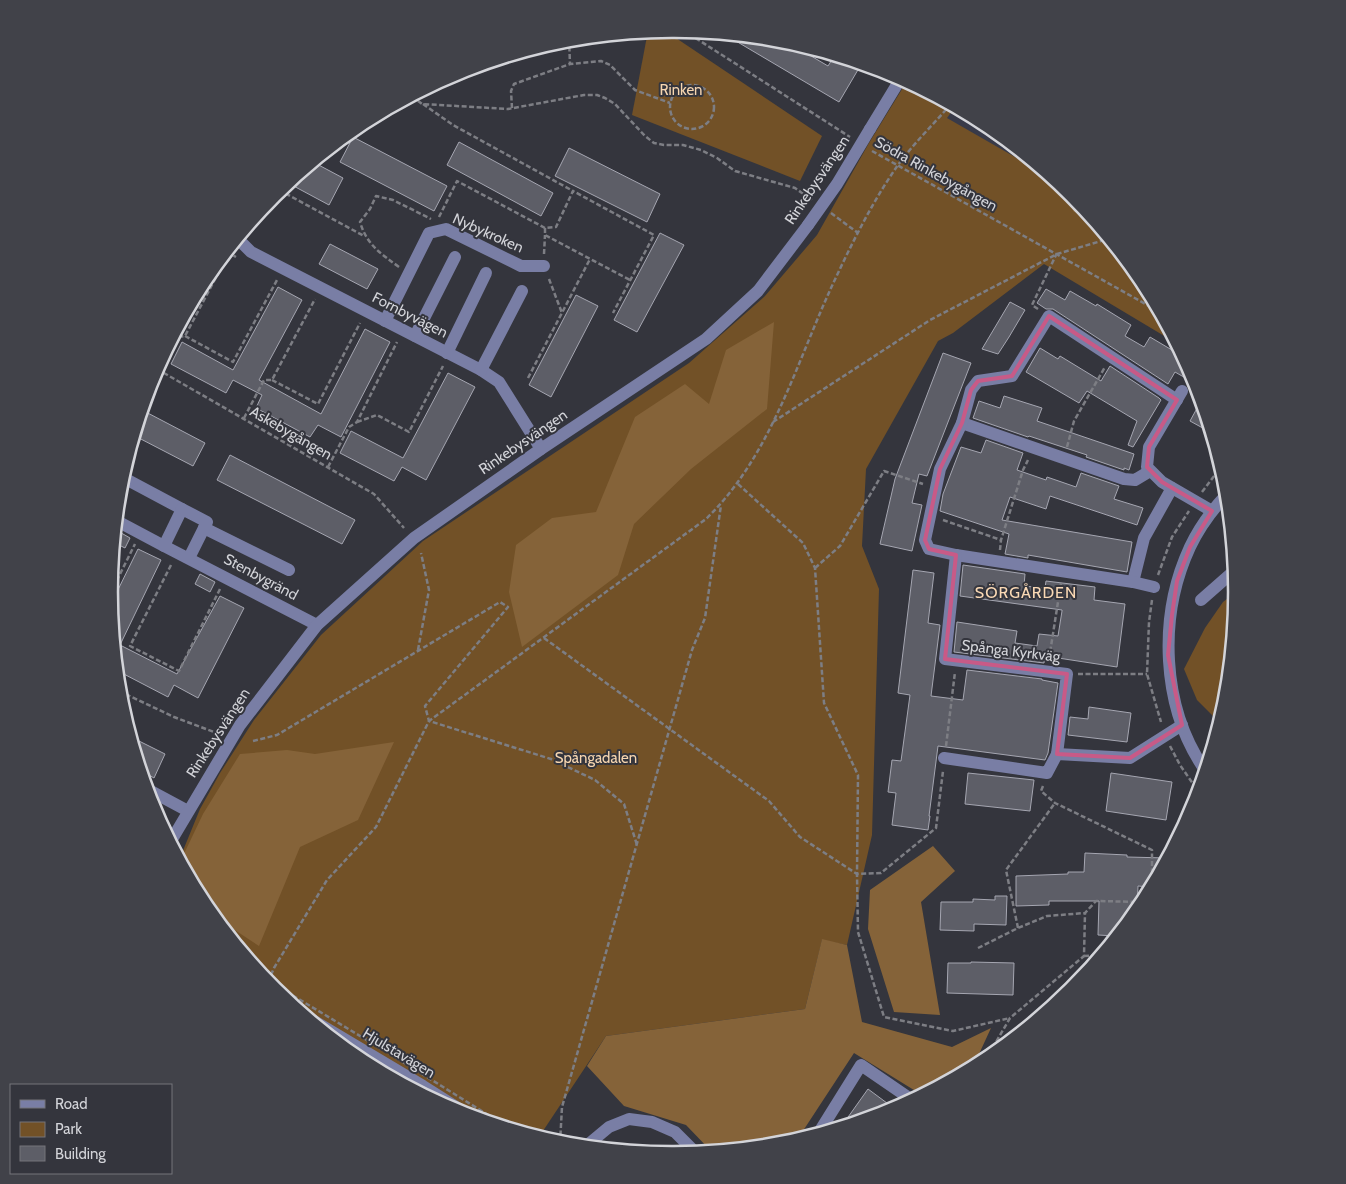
<svg xmlns="http://www.w3.org/2000/svg" width="1346" height="1184" viewBox="0 0 1346 1184" font-family="Cabin,sans-serif">
<rect width="100%" height="100%" fill="#34353d"/>
<polygon fill="#383a49" points="955,107 986,124 1036,165 1034,169 946,118"/>
<g fill="#725127">
<polygon points="664,30 822,136 800,181 632,115 648,31"/>
<polygon points="907,81 955,107 947,118 1034,168 1036,165 1071,194 1141,279 1176,343 1044,264 953,333 938,341 866,469 862,546 879,589 872,835 847,945 822,940 805,1009 606,1036 539,1137 457,1112 360,1060 275,990 205,905 180,858 200,809 220,773 254,720 321,635 423,541 689,363 765,296 817,235 869,143"/>
<polygon points="1236,592 1225,702 1219,722 1197,700 1184,669 1205,628 1223,602"/>
</g>
<g fill="#856339">
<polygon points="1065,188 1071,194 1088,215 1074,212 1062,192"/>
<polygon points="774,322 767,409 691,469 634,524 618,575 522,647 509,592 516,545 552,518 596,512 635,417 685,384 709,404 726,350"/>
<polygon points="394,742 358,820 300,847 259,946 215,917 205,905 181,860 203,814 240,754 287,750 315,754"/>
<polygon points="933,846 955,871 921,902 940,1015 894,1012 868,929 870,890"/>
<polygon points="822,939 847,945 862,1022 952,1047 991,1028 973,1067 922,1095 854,1053 797,1140 783,1144 711,1151 686,1125 624,1106 587,1066 606,1036 805,1009"/>
<polygon points="1086,972 1071,990 1014,1037 1015,1032"/>
</g>
<g fill="#5d5e67" stroke="#a5a6b1">
<polygon points="724,34 784,40 828,66 835,55 862,63 839,102"/>
<polygon points="353,137 447,186 434,211 340,162"/>
<polygon points="459,142 553,193 541,216 447,165"/>
<polygon points="569,148 660,194 647,222 555,176"/>
<polygon points="313,162 343,178 329,205 288,183"/>
<polygon points="660,233 684,245 637,332 614,320"/>
<polygon points="330,244 378,269 367,289 319,264"/>
<polygon points="278,287 302,300 259,380 321,414 365,329 390,342 341,437 318,425 310,437 256,408 262,395 233,380 226,393 171,364 182,342 233,370"/>
<polygon points="1046,289 1065,300 1070,291 1096,306 1097,304 1131,325 1125,336 1144,347 1150,337 1182,356 1196,384 1175,372 1168,384 1053,309 1046,309 1037,303"/>
<polygon points="576,295 598,306 551,397 529,385"/>
<polygon points="1010,302 1025,310 1009,337 998,354 982,349"/>
<polygon points="1040,348 1058,359 1060,356 1101,381 1110,366 1159,398 1161,400 1133,447 1128,445 1137,421 1087,391 1079,403 1026,372"/>
<polygon points="943,353 971,363 927,476 919,474 912,503 922,505 912,551 880,544 895,479"/>
<polygon points="448,373 475,387 426,480 402,467 394,481 340,453 351,431 403,458"/>
<polygon points="1004,396 1042,408 1037,421 1134,454 1129,470 1124,468 1124,470 1086,457 1087,455 1029,436 1028,437 973,418 979,401 1000,408"/>
<polygon points="1201,401 1204,411 1210,432 1190,421"/>
<polygon points="142,410 205,443 193,466 135,436"/>
<polygon points="986,440 1023,453 1017,470 1046,480 1047,477 1076,487 1081,473 1119,486 1114,499 1143,508 1137,525 1050,496 1046,509 1010,497 1002,520 1132,542 1127,572 1028,555 1028,558 1005,554 1009,534 940,511 943,494 961,447 981,453"/>
<polygon points="230,455 355,520 342,544 217,480"/>
<polygon points="116,530 130,538 125,548 115,543"/>
<polygon points="138,549 161,560 120,645 177,674 220,596 244,608 198,698 174,685 168,697 118,671 111,604"/>
<polygon points="963,565 1025,574 1024,586 1045,588 1046,581 1095,587 1094,600 1125,604 1117,667 1045,656 1044,663 954,652 957,622 1017,631 1015,643 1037,646 1039,634 1058,636 1062,611 1062,610 960,596"/>
<polygon points="913,570 934,573 928,623 940,625 931,696 963,700 967,670 1042,679 1042,680 1058,683 1048,753 1045,760 938,746 929,816 930,816 928,830 892,825 896,793 888,792 892,760 901,761 910,695 898,693"/>
<polygon points="200,574 215,582 210,592 195,584"/>
<polygon points="1089,707 1131,713 1127,742 1068,735 1070,717 1088,719"/>
<polygon points="131,737 165,754 154,778 142,771"/>
<polygon points="968,773 1034,780 1030,811 965,804"/>
<polygon points="1111,773 1172,782 1166,820 1106,811"/>
<polygon points="1085,853 1127,855 1127,857 1167,858 1151,887 1138,886 1137,911 1116,936 1098,935 1099,901 1049,901 1049,905 1016,906 1016,876 1068,874 1068,872 1084,872"/>
<polygon points="995,896 1007,896 1006,925 974,924 974,931 940,930 941,902 973,902 973,899 995,900"/>
<polygon points="971,962 1014,963 1013,995 947,993 948,963 971,963"/>
<polygon points="868,1089 895,1109 888,1112 841,1127"/>
</g>
<g fill="none" stroke-linecap="round" stroke-linejoin="round">
<g stroke="#7d7e84" stroke-width="2.5" stroke-dasharray="5 2.5" stroke-linecap="butt">
<polyline points="683,30 850,137"/>
<polyline points="569,39 570,64"/>
<circle cx="692" cy="107" r="22"/>
<polyline points="412,96 422,104 508,109 584,95 597,95 605,98 615,104 645,136 654,143 664,145 683,145 701,150 717,158 735,171 795,188 812,200"/>
<polyline points="423,104 453,125 573,191"/>
<polyline points="512,108 511,91 514,84 570,64 601,61 610,65 635,90 670,103"/>
<polyline points="872,151 1158,311"/>
<polyline points="279,190 364,236"/>
<polyline points="831,213 858,233"/>
<polyline points="439,217 457,181 545,228 556,227 573,191 654,235 613,313"/>
<polyline points="545,228 545,235 630,280"/>
<polyline points="227,252 236,257"/>
<polyline points="544,254 545,235"/>
<path d="M399 267C380 253 367 245 360 222L370 209 376 196 393 200 431 219"/>
<polyline points="549,279 562,313"/>
<polyline points="1038,309 1032,305 1056,255"/>
<polyline points="185,336 233,362 277,280"/>
<polyline points="157,369 374,494 404,528"/>
<polyline points="161,370 178,337 185,336 223,264 223,257"/>
<polyline points="528,378 590,259"/>
<polyline points="272,380 318,404 360,323"/>
<polyline points="244,418 264,380 272,380 315,299"/>
<polyline points="357,422 377,415 409,432 443,366"/>
<polyline points="773,422 930,320 1057,254 1108,239"/>
<polyline points="1067,447 1074,421 1105,367"/>
<polyline points="328,467 349,427 357,422 397,342"/>
<polyline points="738,484 803,543 815,568 824,703 858,775 857,874 858,932 884,1017 953,1031 1010,1018"/>
<polyline points="1202,492 1221,467"/>
<polyline points="943,520 1001,540"/>
<polyline points="1000,550 1001,540 1023,470 1028,460"/>
<polyline points="171,565 130,646 179,671 220,589"/>
<polyline points="815,568 840,546 884,471 923,484"/>
<polyline points="1158,575 1172,537 1189,511"/>
<polyline points="110,594 135,544"/>
<polyline points="1152,600 1149,622 1147,674 1161,722"/>
<polyline points="544,638 769,801 800,837 857,874 881,873 936,828 943,771"/>
<polyline points="418,650 429,590 421,553"/>
<polyline points="1049,659 1061,583"/>
<polyline points="1078,674 1147,674"/>
<polyline points="1227,688 1222,680 1224,662 1230,659"/>
<polyline points="119,691 174,717 214,732"/>
<polyline points="253,741 277,735 500,602 508,607 425,706 429,721 551,759 595,780 624,804 637,845"/>
<polyline points="946,746 955,672"/>
<polyline points="1170,746 1180,765 1198,791"/>
<polyline points="1043,786 1041,791 1055,803 1152,850 1152,884"/>
<polyline points="1018,928 1006,870 1055,803"/>
<polyline points="978,948 1018,928 1047,916 1085,913 1096,901 1143,902"/>
<polyline points="1084,956 1100,955"/>
<path d="M268 982 274 968 327 880 376 827 429 721 706 519C770 457 795 367 831 288 850 247 872 202 898 165 914 143 933 125 950 105"/>
<polyline points="985,1061 1010,1018 1084,956 1085,913"/>
<polyline points="560,1143 562,1107 692,650 705,618 721,505"/>
</g>
<g stroke="#797ea5" stroke-width="12">
<polyline points="870,129 901,78"/>
<polyline points="238,239 251,252 481,370 499,382 541,449"/>
<polyline points="385,321 429,233 446,229 521,266 544,266"/>
<polyline points="415,336 455,257"/>
<polyline points="447,353 486,273"/>
<polyline points="481,370 522,291"/>
<polyline points="1182,391 1149,447 1147,467 1162,482 1212,511"/>
<polyline points="962,423 1124,479 1135,480 1150,471"/>
<polyline points="122,477 182,509"/>
<polyline points="117,521 164,546"/>
<polyline points="204,528 289,570"/>
<polyline points="189,558 207,522 182,509 164,546 317,625"/>
<polyline points="1133,582 1144,538 1172,488"/>
<polyline points="1154,587 1133,582 956,555 929,549 925,540 940,469 962,423 971,390 978,381 1012,376 1049,316 1177,400"/>
<polyline points="1201,600 1234,571"/>
<polyline points="1057,754 1130,758 1182,725"/>
<polyline points="944,758 1047,773 1057,754 1067,674 945,659 956,555"/>
<path d="M1205 770C1161 707 1158 616 1190 547 1199 528 1212 510 1227 494"/>
<polyline points="147,789 188,811"/>
<polyline points="171,841 240,725 317,625 414,538 541,449 706,339 758,291 808,225"/>
<polyline points="309,1018 423,1086 472,1117"/>
<polyline points="818,1134 861,1065 912,1100"/>
<polyline points="585,1147 609,1127 629,1119 652,1122 675,1132 696,1153"/>
</g>
<polyline stroke="#7d7e84" stroke-width="2.5" stroke-dasharray="5 2.5" stroke-linecap="butt" points="267,980 390,1054 509,1128"/>
<polyline stroke="#797ea5" stroke-width="12" points="808,225 837,184 870,129"/>
</g>
<path fill="none" stroke="#c85a87" stroke-width="4" stroke-linejoin="round" d="M1049 316 1177 400 1149 447 1147 467 1162 482 1212 511 1190 547 1177 581 1172 615 1168 655 1182 725 1130 758 1057 754 1067 674 945 659 956 555 929 549 925 540 940 469 962 423 971 390 978 381 1012 376Z"/>
<g text-anchor="middle" stroke-width="4" stroke-linejoin="round" paint-order="stroke">
<g font-size="15" fill="#f7d6b0" stroke="#34353d">
<text x="681" y="95">Rinken</text>
<text x="596" y="763">Spångadalen</text>
</g>
<g font-size="15" fill="#d3d4d9" stroke="#34353d">
<text transform="translate(936 174) rotate(29)" y="5">Södra Rinkebygången</text>
<text transform="translate(817 180) rotate(-56)" y="5">Rinkebysvängen</text>
<text transform="translate(488 233) rotate(24)" y="5">Nybykroken</text>
<text transform="translate(410 315) rotate(27)" y="5">Fornbyvägen</text>
<text transform="translate(291 433) rotate(30)" y="5">Askebygången</text>
<text transform="translate(523 442) rotate(-34)" y="5">Rinkebysvängen</text>
<text transform="translate(261 577) rotate(28)" y="5">Stenbygränd</text>
<text transform="translate(1011 651) rotate(7)" y="5">Spånga Kyrkväg</text>
<text transform="translate(218 733) rotate(-57)" y="5">Rinkebysvängen</text>
<text transform="translate(399 1053) rotate(31)" y="5">Hjulstavägen</text>
</g>
<g font-size="16" letter-spacing="1" fill="#fad9b5" stroke="#34353d">
<text x="1026" y="598">SÖRGÅRDEN</text>
</g>
</g>
<path d="M0 0H1346V1184H0ZM672 38H674A554 554 0 0 1 1228 592V592A554 554 0 0 1 674 1146H672A554 554 0 0 1 118 592V592A554 554 0 0 1 672 38Z" fill="#414249" fill-rule="evenodd"/>
<path fill="none" stroke="#d3d4d9" stroke-width="2.5" d="M672 38H674A554 554 0 0 1 1228 592V592A554 554 0 0 1 674 1146H672A554 554 0 0 1 118 592V592A554 554 0 0 1 672 38Z"/>
<rect x="10" y="1084" width="162" height="90" fill="#34353d" stroke="#74757b"/>
<rect x="20" y="1100" width="25" height="8" fill="#797ea5" stroke="#74757b"/>
<text x="55" y="1109" font-size="15" fill="#d3d4d9">Road</text>
<rect x="20" y="1122" width="25" height="15" fill="#725127" stroke="#74757b"/>
<text x="55" y="1134" font-size="15" fill="#d3d4d9">Park</text>
<rect x="20" y="1146" width="25" height="15" fill="#5d5e67" stroke="#74757b"/>
<text x="55" y="1159" font-size="15" fill="#d3d4d9">Building</text>
</svg>
